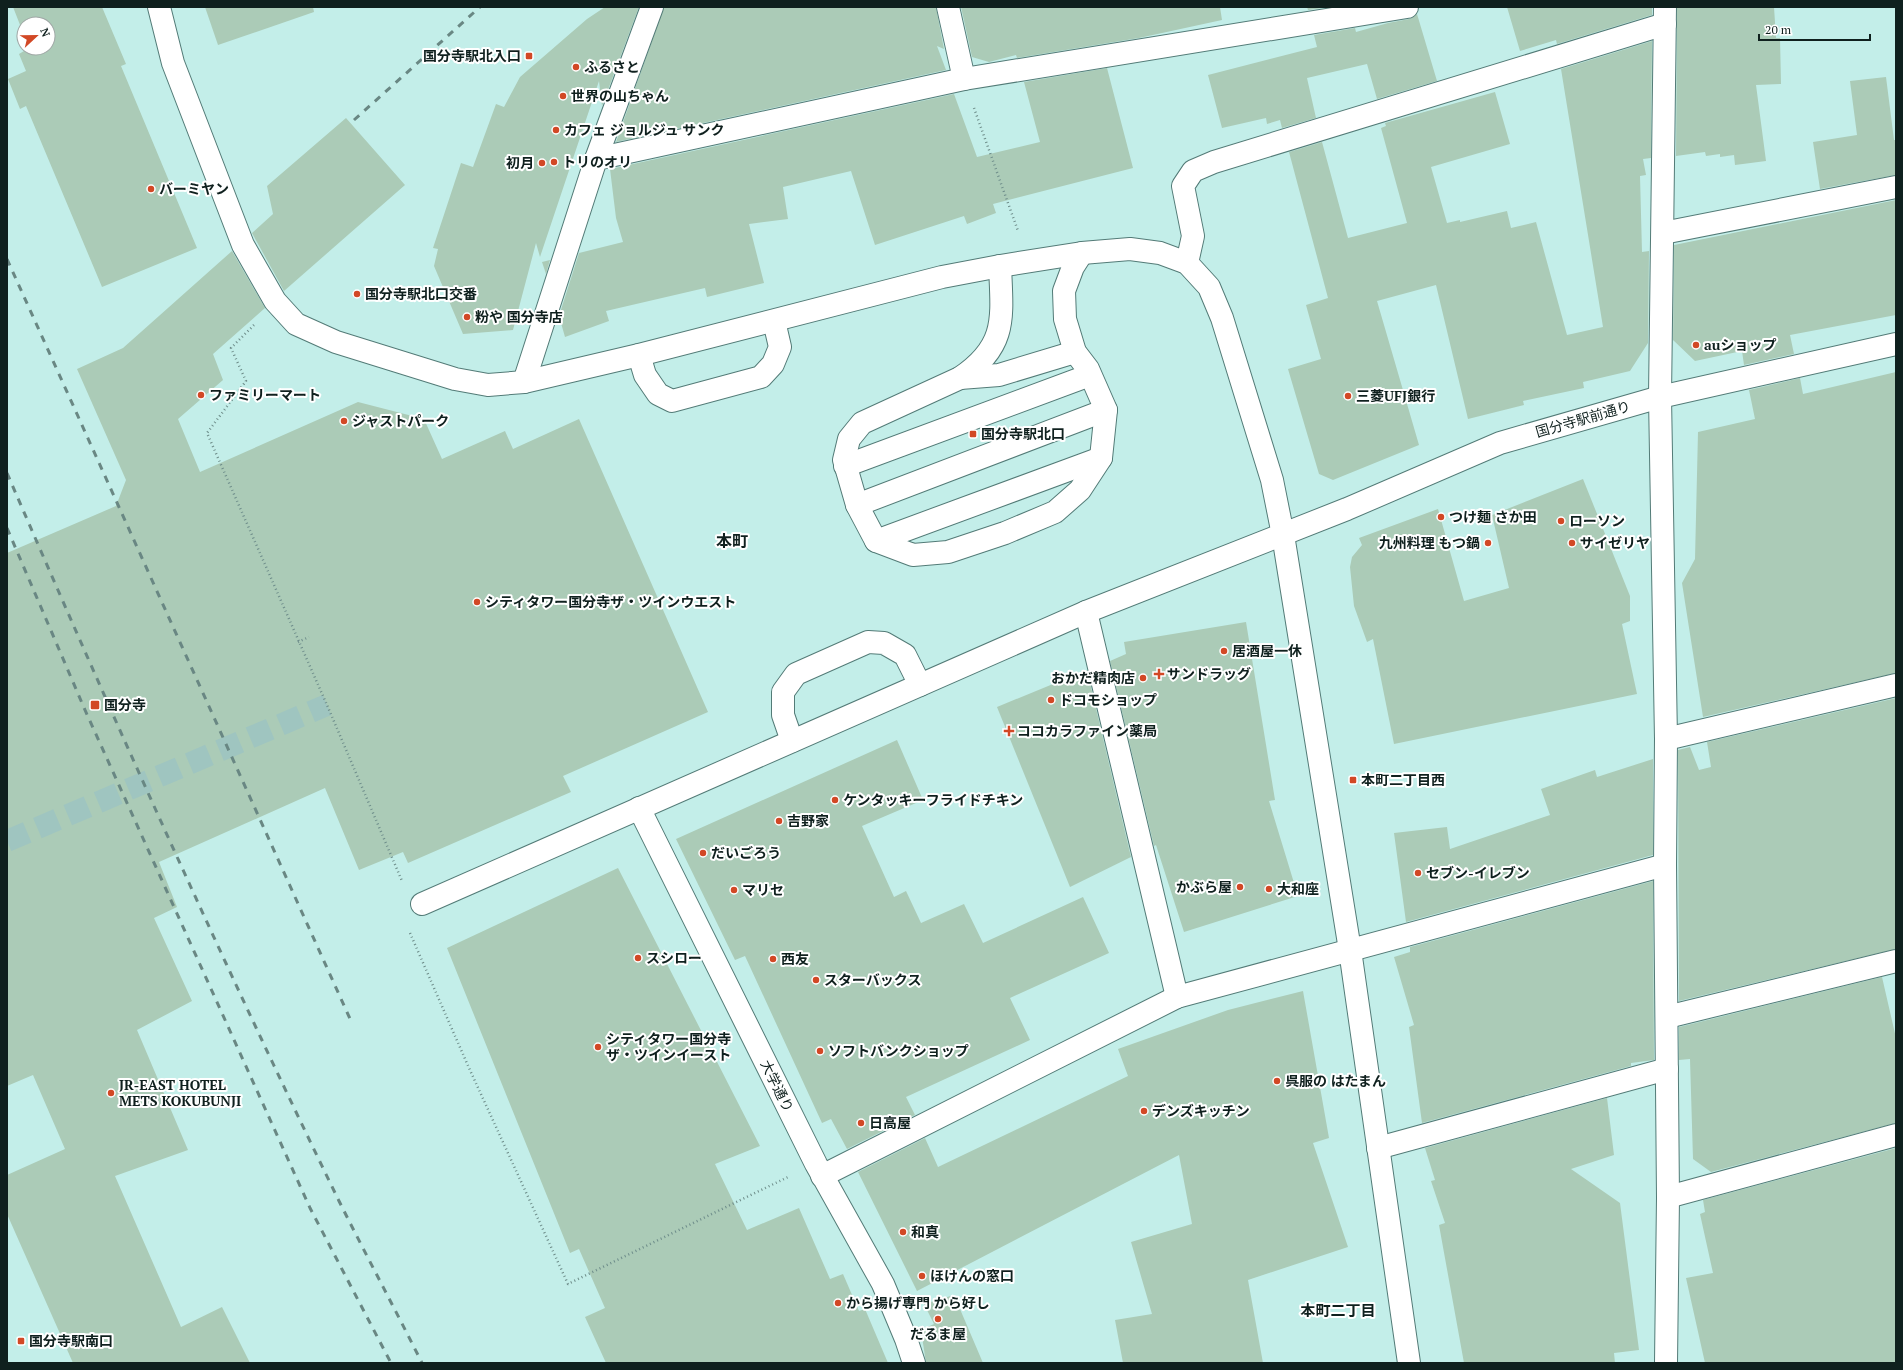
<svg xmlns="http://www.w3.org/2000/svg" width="1903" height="1370" viewBox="0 0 1903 1370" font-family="'PT Serif','Noto Sans JP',serif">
<rect width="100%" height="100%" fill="#c3eee9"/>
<g fill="#abcbb7">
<polygon points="13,7 102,7 126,64 121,66 197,248 102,287 26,106 20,109 8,79 26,71 19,54 29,48 48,48 48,24 24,24 24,35"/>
<polygon points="205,7 313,7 314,12 218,45"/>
<polygon points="605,7 639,7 602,106 599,81 540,257 536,243 513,330 463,334 434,266 438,249 433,248 461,163 473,167 496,104 504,107 520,77 587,19"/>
<polygon points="664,7 936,7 944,49 937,46 946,70 616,142"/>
<polygon points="961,7 1220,7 1222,20 1139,38 1017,58 1016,55 989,62 972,57"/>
<polygon points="1307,7 1329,7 1308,10"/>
<polygon points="1507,7 1652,7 1652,15 1557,44 1556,40 1520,51"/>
<polygon points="1677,7 1774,7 1776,38 1780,38 1781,84 1756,85 1766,161 1735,165 1734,155 1720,157 1720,154 1706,156 1705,152 1676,156"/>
<polygon points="1417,14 1437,81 1377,99 1367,64 1307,78 1316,118 1282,128 1280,120 1267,124 1266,118 1222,128 1208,75 1317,47 1314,35 1355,28 1356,32 1388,23 1409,19"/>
<polygon points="1652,41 1651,158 1643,159 1646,175 1640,176 1642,252 1649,251 1648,343 1630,371 1583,382 1584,388 1523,401 1524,405 1468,419 1436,285 1377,301 1419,445 1333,480 1319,474 1288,369 1321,359 1306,305 1328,298 1289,152 1322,142 1348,238 1407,223 1381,128 1386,126 1385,123 1495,92 1510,144 1431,167 1447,223 1460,220 1460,222 1507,211 1511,228 1536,222 1567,335 1603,327 1561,69"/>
<polygon points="1107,68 1133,168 993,204 996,213 967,224 964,216 875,245 851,171 783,187 788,219 749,224 764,283 707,297 705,288 606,311 609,321 565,337 559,316 579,253 623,242 616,218 610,169 954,94 977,157 1040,142 1024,82"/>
<polygon points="1886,77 1893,132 1894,140 1896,140 1896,175 1820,189 1813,142 1857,135 1850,81"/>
<polygon points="346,118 405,185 284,291 252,233 273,214 267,186"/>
<polygon points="1896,200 1896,315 1790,335 1794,354 1744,365 1742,351 1695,361 1673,340 1674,245"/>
<polygon points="232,251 265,308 213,354 223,380 178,419 200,472 358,402 424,419 442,459 505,431 513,449 579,419 708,712 563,776 571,792 408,863 403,852 359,870 325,788 159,862 177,907 154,918 192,1001 137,1030 188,1150 115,1176 181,1327 222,1307 250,1363 73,1363 7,1214 7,1175 65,1149 33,1075 7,1086 7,553 116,506 126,480 77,369 123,348"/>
<polygon points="550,260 546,274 542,262"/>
<polygon points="1896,372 1896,673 1703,717 1682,583 1695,559 1698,432 1755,419 1749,390 1800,378 1803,394"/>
<polygon points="1583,479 1630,596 1630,621 1622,624 1637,694 1394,744 1373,639 1367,642 1354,606 1350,567 1352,557 1362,545 1359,538 1438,509 1464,601 1509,588 1492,515"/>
<polygon points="1246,622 1275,800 1269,801 1298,896 1184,932 1156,845 1154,846 1110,661 1126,654 1124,642"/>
<polygon points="1087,670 1131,857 1070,887 997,707"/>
<polygon points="1896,698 1896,949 1679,1001 1678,750 1690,747 1699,770 1711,767 1707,742"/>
<polygon points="897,740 923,800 862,826 894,897 906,891 921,923 964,904 983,943 1083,897 1109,953 1010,998 1030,1040 906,1097 915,1115 847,1149 831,1119 822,1123 745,956 735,960 676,839"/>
<polygon points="1653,759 1653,855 1406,922 1394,833 1447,827 1450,849 1550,815 1541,789 1595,770 1597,777"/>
<polygon points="618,868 760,1146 715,1164 747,1230 799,1208 830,1279 843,1274 859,1311 865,1309 888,1363 606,1363 585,1317 605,1308 579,1249 570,1253 447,948"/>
<polygon points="1653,881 1654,1060 1631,1063 1631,1066 1422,1123 1409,1027 1414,1025 1394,957 1410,952 1410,947"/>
<polygon points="1882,977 1896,1038 1896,1123 1711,1172 1693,1159 1690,1059 1679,1060 1679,1027"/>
<polygon points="1303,991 1329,1138 1313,1143 1348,1247 1248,1280 1263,1363 1123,1363 1115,1320 1152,1314 1131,1242 1192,1224 1179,1155 917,1291 858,1172 925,1138 938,1167 1128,1076 1118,1049 1228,1010"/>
<polygon points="1607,1098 1614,1155 1571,1169 1620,1203 1639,1350 1614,1353 1615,1363 1464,1363 1439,1225 1445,1223 1431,1181 1435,1180 1425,1148"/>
<polygon points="1896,1148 1896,1363 1705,1363 1686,1278 1713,1273 1700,1214 1705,1212 1703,1200"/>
<polygon points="954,1295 983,1363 926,1363 921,1330 934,1324 924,1304"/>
</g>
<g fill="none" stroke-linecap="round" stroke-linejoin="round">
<polyline stroke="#9fc5c0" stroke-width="22" stroke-dasharray="22 11" stroke-linecap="butt" points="7,841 327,705"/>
<defs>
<g id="minor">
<polyline points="159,7 173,63 243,245 275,301 296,324 336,342 455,379 488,385 524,382 639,355 942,277 1000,266 1082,253 1130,249 1160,253 1187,263 1209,287 1222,318 1272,480 1283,535 1350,950 1409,1363"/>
<polyline points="948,7 964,79"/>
<polyline points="1665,7 1660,397 1666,739 1665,865 1668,1197 1666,1363"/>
<polyline points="596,159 964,79 1407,7"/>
<polyline points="1663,233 1896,187"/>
<polyline points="1187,263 1193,236 1183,186 1193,171 1214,162 1665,24"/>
<path d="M1000 266C1002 317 1008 346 960 378L862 423 849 439 844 460 857 505 876 541 913 555 948 552 1005 533 1055 512 1080 490 1101 458 1106 410 1088 369 1075 352 1065 319 1064 291 1073 267 1082 253"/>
<polyline points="639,355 645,375 658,394 672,401 761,377 773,364 780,347 774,321"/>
<polyline points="960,378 999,375 1075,352"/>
<polyline points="524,382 596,159 652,7"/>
<polyline points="845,466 1090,375"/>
<polyline points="857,505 1106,410"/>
<polyline points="876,541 1101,458"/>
<polyline points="1086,612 1177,997"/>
<polyline points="1666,739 1896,685"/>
<polyline points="792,741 783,715 783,692 796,674 868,642 884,643 905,655 920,685"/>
<polyline points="639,808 816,1164 883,1284 906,1339 914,1363"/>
<polyline points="422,904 1086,612 1347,509 1500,443 1660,397 1896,344"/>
<polyline points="1667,1017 1896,961"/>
<polyline points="1378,1148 1667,1069"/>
<polyline points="822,1176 1177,997 1665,865"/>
<polyline points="1668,1197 1896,1135"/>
</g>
</defs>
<use href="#minor" stroke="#537b77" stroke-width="24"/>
<g stroke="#6f8e8b" stroke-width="2.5" stroke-dasharray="1 3" stroke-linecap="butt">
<polyline points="974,108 1018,231"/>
<polyline points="254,325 231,348 246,381 207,433 327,705 402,881"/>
<polyline points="298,642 309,637"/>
<polyline points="410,933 469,1068 568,1284 788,1177"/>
</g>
<use href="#minor" stroke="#fff" stroke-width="22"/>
<g stroke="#698783" stroke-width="3" stroke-dasharray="7 7" stroke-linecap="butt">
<polyline points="354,120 480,7"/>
<polyline points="7,259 351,1021"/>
<path d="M7 473C113 718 222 961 339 1201 366 1255 395 1309 422 1363"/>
<polyline points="7,528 85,710 310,1208 391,1363"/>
</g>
</g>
<g fill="#d24825" stroke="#fff" stroke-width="1.5">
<rect x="525" y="52" width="8" height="8" rx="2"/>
<circle cx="576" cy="67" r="4"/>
<circle cx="563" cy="96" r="4"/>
<circle cx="556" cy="130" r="4"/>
<circle cx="554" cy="162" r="4"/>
<circle cx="542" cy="163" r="4"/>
<circle cx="151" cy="189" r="4"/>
<circle cx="357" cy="294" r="4"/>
<circle cx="467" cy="317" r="4"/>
<circle cx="1696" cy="345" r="4"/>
<circle cx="201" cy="395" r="4"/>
<circle cx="1348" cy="396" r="4"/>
<circle cx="344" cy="421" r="4"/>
<rect x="969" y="430" width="8" height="8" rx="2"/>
<circle cx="1441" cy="517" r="4"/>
<circle cx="1561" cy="521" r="4"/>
<circle cx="1488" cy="543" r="4"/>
<circle cx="1572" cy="543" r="4"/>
<circle cx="477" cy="602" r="4"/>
<circle cx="1224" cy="651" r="4"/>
<path d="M1157 668h4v4h4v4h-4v4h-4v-4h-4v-4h4z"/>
<circle cx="1143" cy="678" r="4"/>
<circle cx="1051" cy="700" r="4"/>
<rect x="90" y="700" width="10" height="10" rx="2"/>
<path d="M1007 725h4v4h4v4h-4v4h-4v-4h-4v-4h4z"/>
<rect x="1349" y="776" width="8" height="8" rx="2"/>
<circle cx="835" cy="800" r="4"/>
<circle cx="779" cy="821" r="4"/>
<circle cx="703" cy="853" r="4"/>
<circle cx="1418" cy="873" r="4"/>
<circle cx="1240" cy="887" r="4"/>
<circle cx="1269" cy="889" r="4"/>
<circle cx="734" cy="890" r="4"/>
<circle cx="638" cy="958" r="4"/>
<circle cx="773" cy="959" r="4"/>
<circle cx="816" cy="980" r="4"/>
<circle cx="598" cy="1047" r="4"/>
<circle cx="820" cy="1051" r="4"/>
<circle cx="1277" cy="1081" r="4"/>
<circle cx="111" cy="1093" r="4"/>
<circle cx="1144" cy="1111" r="4"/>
<circle cx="861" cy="1123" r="4"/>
<circle cx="903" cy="1232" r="4"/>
<circle cx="922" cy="1276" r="4"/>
<circle cx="838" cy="1303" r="4"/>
<circle cx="938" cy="1319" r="4"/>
<rect x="17" y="1337" width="8" height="8" rx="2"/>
</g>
<g text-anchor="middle" stroke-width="4" stroke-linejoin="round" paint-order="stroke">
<g font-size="14" font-weight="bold" fill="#0f201e" stroke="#fff" text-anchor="start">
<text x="521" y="61" text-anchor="end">国分寺駅北入口</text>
<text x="584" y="72">ふるさと</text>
<text x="571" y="101">世界の山ちゃん</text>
<text x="564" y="135">カフェ ジョルジュ サンク</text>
<text x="562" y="167">トリのオリ</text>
<text x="534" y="168" text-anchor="end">初月</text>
<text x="159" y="194">バーミヤン</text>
<text x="365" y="299">国分寺駅北口交番</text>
<text x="475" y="322">粉や 国分寺店</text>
<text x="1704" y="350">auショップ</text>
<text x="209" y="400">ファミリーマート</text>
<text x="1356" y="401">三菱UFJ銀行</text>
<text x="352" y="426">ジャストパーク</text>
<text x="981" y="439">国分寺駅北口</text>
<text x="1449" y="522">つけ麺 さか田</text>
<text x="1569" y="526">ローソン</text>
<text x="1480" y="548" text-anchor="end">九州料理 もつ鍋</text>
<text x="1580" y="548">サイゼリヤ</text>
<text x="485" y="607">シティタワー国分寺ザ・ツインウエスト</text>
<text x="1232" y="656">居酒屋一休</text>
<text x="1167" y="679">サンドラッグ</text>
<text x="1135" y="683" text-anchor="end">おかだ精肉店</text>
<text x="1059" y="705">ドコモショップ</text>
<text x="104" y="710">国分寺</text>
<text x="1017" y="736">ココカラファイン薬局</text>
<text x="1361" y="785">本町二丁目西</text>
<text x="843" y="805">ケンタッキーフライドチキン</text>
<text x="787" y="826">吉野家</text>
<text x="711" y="858">だいごろう</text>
<text x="1426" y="878">セブン-イレブン</text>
<text x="1232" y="892" text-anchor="end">かぶら屋</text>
<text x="1277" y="894">大和座</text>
<text x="742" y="895">マリセ</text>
<text x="646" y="963">スシロー</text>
<text x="781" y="964">西友</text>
<text x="824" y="985">スターバックス</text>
<text x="606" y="1044">シティタワー国分寺<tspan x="606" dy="16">ザ・ツインイースト</tspan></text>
<text x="828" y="1056">ソフトバンクショップ</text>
<text x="1285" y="1086">呉服の はたまん</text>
<text x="119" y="1090">JR-EAST HOTEL<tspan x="119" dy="16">METS KOKUBUNJI</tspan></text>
<text x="1152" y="1116">デンズキッチン</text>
<text x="869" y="1128">日高屋</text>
<text x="911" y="1237">和真</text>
<text x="930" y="1281">ほけんの窓口</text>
<text x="846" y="1308">から揚げ専門 から好し</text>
<text x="938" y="1339" text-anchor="middle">だるま屋</text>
<text x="29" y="1346">国分寺駅南口</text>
</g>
<g font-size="14" fill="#0f201e" stroke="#fff">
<text transform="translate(1583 419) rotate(-16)" y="5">国分寺駅前通り</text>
<text transform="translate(777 1086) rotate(64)" y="5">大学通り</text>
</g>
<g font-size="15" font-weight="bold" fill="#0f201e" stroke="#fff">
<text x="1338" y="1316">本町二丁目</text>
</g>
<g font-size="16" font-weight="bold" fill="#0f201e" stroke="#fff">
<text x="732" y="547">本町</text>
</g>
</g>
<rect width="1903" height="1370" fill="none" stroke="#0f201e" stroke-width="16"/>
<g transform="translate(36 36) rotate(68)"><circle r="19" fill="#ffffff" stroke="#9fa6a5"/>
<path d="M0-3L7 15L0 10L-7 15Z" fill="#d24825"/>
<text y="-6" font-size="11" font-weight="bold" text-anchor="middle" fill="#0f201e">N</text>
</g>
<path d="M1759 34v6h111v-6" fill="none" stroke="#0f201e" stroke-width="2"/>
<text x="1765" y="34" font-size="12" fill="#0f201e" stroke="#ffffff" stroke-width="3" paint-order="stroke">20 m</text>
</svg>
